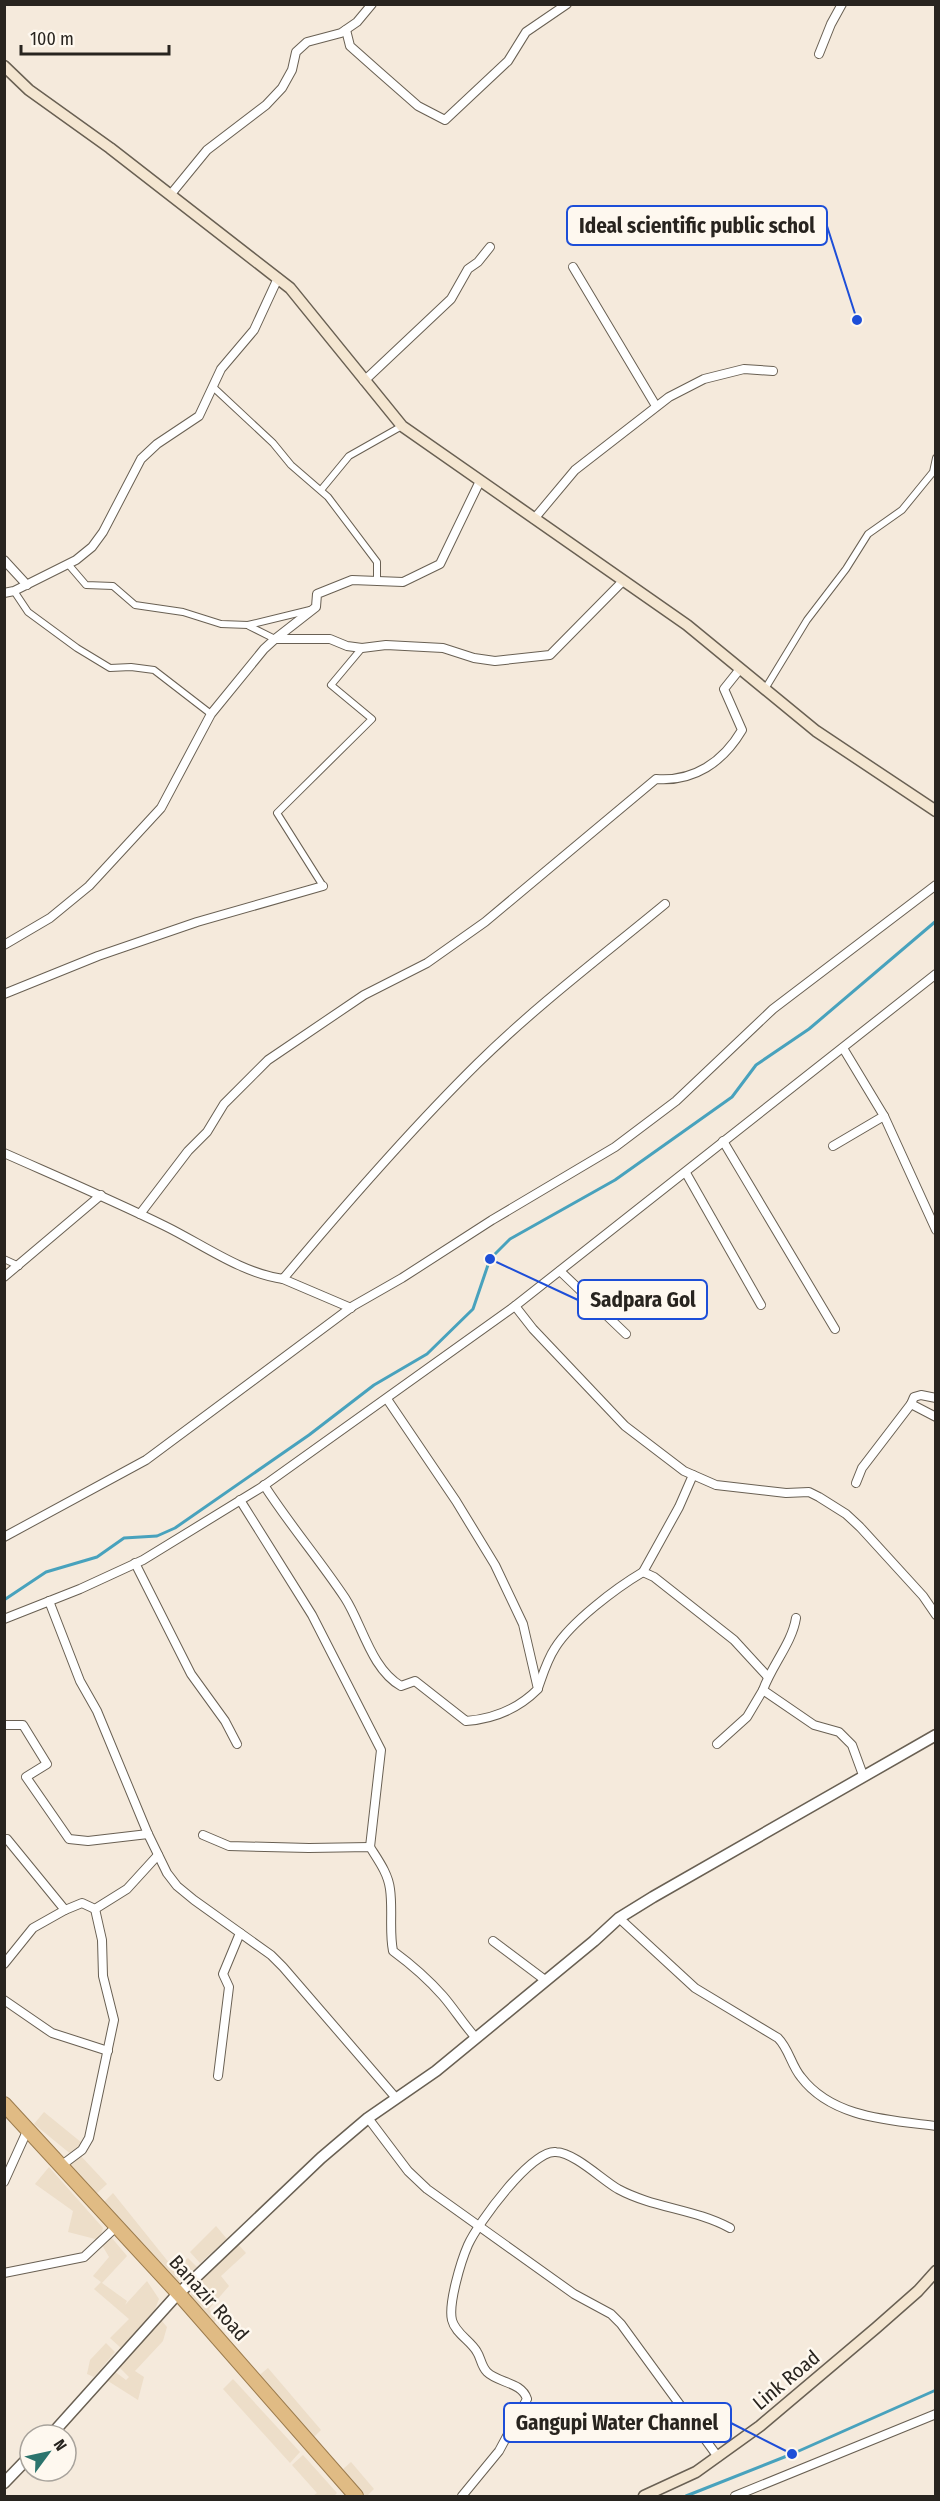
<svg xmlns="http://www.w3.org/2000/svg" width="940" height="2501" viewBox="0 0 940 2501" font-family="'Fira Sans Condensed',sans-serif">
<rect width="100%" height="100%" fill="#f5eadc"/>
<g fill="#eddec9">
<polygon points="44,2112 82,2143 72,2155 34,2124"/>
<polygon points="79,2154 107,2184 96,2194 68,2163"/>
<polygon points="49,2167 103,2228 99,2240 68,2232 73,2211 35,2184"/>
<polygon points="113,2193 174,2269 188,2258 197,2267 174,2286 126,2232 104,2202"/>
<polygon points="216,2226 227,2239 200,2263 190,2252"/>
<polygon points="111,2237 127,2256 102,2283 127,2301 125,2305 147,2281 159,2299 154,2312 121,2348 110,2338 129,2319 94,2289 101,2282 93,2276 109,2257 102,2245"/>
<polygon points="237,2243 246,2253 221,2276 229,2286 209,2309 216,2320 214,2323 225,2333 219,2339 188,2301 195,2287"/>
<polygon points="161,2320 167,2327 163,2341 135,2371 144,2377 138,2400 108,2381 114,2371 126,2380 129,2377 118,2366"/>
<polygon points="106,2343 115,2352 94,2377 87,2374 90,2360"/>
<polygon points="268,2368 321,2430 312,2439 256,2378"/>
<polygon points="233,2379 300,2452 290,2463 223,2389"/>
<polygon points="303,2455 337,2493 334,2496 313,2496 317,2493 292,2465"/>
<polygon points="351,2462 374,2489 367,2496 363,2496 341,2471"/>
</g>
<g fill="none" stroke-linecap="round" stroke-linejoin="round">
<g stroke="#48a2bd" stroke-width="3">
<polyline points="4,1600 46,1572 97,1557 124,1538 157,1536 175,1528 309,1435 374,1385 427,1354 473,1309 490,1259 510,1239 615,1180 732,1097 756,1065 809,1029 936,921"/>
<polyline points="686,2496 792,2454 936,2390"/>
</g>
<defs>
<g id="pedestrian">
<polyline points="213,387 273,443 291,465 328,497 377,562 377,581"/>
<polyline points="321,490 349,456 402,426"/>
<polyline points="68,564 86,585 113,586 135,605 183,612 221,624 248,625 310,610"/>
<polyline points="14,591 28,612 77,648 110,668 131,667 154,670 211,714"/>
<polyline points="249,626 275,639"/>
<polyline points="765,689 807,620 846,569 868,534 902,510 933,472 936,458"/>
<polyline points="323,886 277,813 372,719 331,685 362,648"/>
<polyline points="4,1259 19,1266"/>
</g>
<g id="minor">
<polyline points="346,30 350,46 377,70 418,106 445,120 508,61 526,32 567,4"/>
<polyline points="819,54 831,24 842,4"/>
<polyline points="171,194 207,150 266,105 282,88 292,70 296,52 307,42 341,33 357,22 372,4"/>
<polyline points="573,267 656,406"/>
<polyline points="364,381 451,299 468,269 478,262 490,247"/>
<polyline points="534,519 575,470 669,397 704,379 744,369 773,371"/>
<polyline points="4,560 27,585"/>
<polyline points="4,593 14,591 76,560 92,547 103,532 141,459 157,444 199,416 221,369 254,330 278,278"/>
<polyline points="275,639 316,607 317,594 352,580 403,582 440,564 480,481"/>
<polyline points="4,945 50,918 89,886 161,808 211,714 264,649 275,639 330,639 347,646 362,648 386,645 443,648 474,658 495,661 550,655 623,581"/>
<polyline points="4,994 98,956 197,922 323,886"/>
<polyline points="884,1116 936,1230"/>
<polyline points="723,1141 835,1329"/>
<polyline points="833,1146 884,1116 843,1048"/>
<path d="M4 1153C58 1177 112 1200 165 1226 202 1244 241 1273 283 1279 345 1205 409 1131 478 1063 536 1006 602 956 665 904"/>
<polyline points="686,1173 761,1305"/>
<path d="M140 1214 188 1151 207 1132 224 1104 268 1060 364 995 427 963 485 922 656 779C694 782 723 762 742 730L724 689 740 669"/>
<polyline points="560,1271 626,1334"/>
<polyline points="4,1277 101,1195"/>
<polyline points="283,1279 351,1308"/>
<polyline points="515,1306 533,1329 625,1426 684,1471 716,1485 786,1493 809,1492 819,1497 846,1514 860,1527 923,1596 936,1615"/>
<polyline points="936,1398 921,1395 914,1397 911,1404 936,1417"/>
<polyline points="693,1475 679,1507 643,1572 654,1577 734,1640 768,1677"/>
<polyline points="856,1483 862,1468 911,1404"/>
<path d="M264 1485C289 1524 319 1559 345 1598 362 1624 371 1669 401 1686L415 1681 466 1721C493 1719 518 1709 538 1689L523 1624 495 1565 456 1501 387 1399"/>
<polyline points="240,1500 312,1615 381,1750 370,1847"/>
<polyline points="4,1537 146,1460 353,1306 402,1278 492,1220 615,1147 676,1101 773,1009 936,885"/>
<polyline points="135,1563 191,1674 225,1721 237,1744"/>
<polyline points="49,1601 80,1681 97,1711 148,1834 167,1873 177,1886 194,1900 271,1955 283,1967 396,2098"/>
<path d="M796 1618C792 1643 772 1665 763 1690L814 1725 839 1732 852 1745 863 1775"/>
<polyline points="4,1619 80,1589 143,1560 262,1487 515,1306 936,974"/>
<path d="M538 1688C543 1674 547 1660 555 1648 571 1622 616 1588 643 1572"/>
<polyline points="4,1725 23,1725 47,1764 26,1777 69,1839 88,1841 148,1834"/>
<polyline points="717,1744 747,1717 763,1690"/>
<path d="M203 1835 229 1846 309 1848 370 1847C378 1860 388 1873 390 1889 393 1910 389 1931 393 1951 412 1965 428 1979 443 1996 455 2010 464 2025 476 2038"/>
<polyline points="65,1910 82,1903 95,1909 127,1889 158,1855"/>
<path d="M619 1918 695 1988 778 2038C789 2049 791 2065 801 2077 832 2118 889 2120 936 2126"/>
<polyline points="493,1941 545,1980"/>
<polyline points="4,1964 33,1928 65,1910 7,1839"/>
<polyline points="4,2000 52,2033 108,2051"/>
<polyline points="218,2076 229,1987 223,1974 240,1933"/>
<polyline points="368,2118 408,2171 427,2189 574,2294 611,2314 621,2324 718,2457"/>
<polyline points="62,2165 82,2150 89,2138 114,2020 103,1976 102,1940 95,1909"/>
<polyline points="4,2182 28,2129"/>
<polyline points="4,2273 84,2257 117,2226"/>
<path d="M462 2496 499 2451 527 2399C522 2382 498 2383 487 2372 481 2366 481 2358 477 2352 471 2341 455 2333 452 2320 448 2304 461 2261 468 2245 478 2223 532 2149 556 2152 575 2153 601 2179 618 2189 653 2208 695 2209 730 2228"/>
<polyline points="735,2496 936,2414"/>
</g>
<g id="tertiary">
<polyline points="51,2435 174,2298 321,2158 368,2118 436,2071 594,1941 619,1918 653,1897 936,1735"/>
<polyline points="4,2483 30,2456"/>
</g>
<g id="secondary">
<polyline points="4,66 29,90 110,148 290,288 402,426 687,625 816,731 936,811"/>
<polyline points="644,2496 696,2472 760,2426 876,2328 918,2291 936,2271"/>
</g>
<polyline id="trunk" points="4,2104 179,2294 356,2496"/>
</defs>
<use href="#pedestrian" stroke="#696053" stroke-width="8"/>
<use href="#minor" stroke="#696053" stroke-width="10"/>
<use href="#tertiary" stroke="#696053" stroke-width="13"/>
<use href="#secondary" stroke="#696053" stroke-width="13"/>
<use href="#trunk" stroke="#9b7b4d" stroke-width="16"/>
<use href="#pedestrian" stroke="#fff" stroke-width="6"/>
<use href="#minor" stroke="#fff" stroke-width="8"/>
<use href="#tertiary" stroke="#fff" stroke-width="10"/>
<use href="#secondary" stroke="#f4e6d1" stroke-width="10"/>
<use href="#trunk" stroke="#e0bb84" stroke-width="14"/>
</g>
<g text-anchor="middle" stroke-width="5" stroke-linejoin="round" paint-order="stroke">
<g font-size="20" fill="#28241f" stroke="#fef8ef">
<text transform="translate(209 2298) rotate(48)" y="7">Banazir Road</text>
<text transform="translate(786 2380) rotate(-40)" y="7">Link Road</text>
</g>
</g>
<path fill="none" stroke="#1d4ed8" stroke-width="2" d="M857 320L827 226M490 1259L578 1300M792 2454L731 2423"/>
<g fill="#1d4ed8" stroke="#fef8ef" stroke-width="2">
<circle cx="857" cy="320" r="6"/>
<circle cx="490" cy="1259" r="6"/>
<circle cx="792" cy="2454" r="6"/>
</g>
<g fill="#fef8ef" stroke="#1d4ed8" stroke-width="2">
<rect x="567" y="206" width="260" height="39" rx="6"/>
<rect x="578" y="1280" width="129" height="39" rx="6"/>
<rect x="504" y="2403" width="227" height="39" rx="6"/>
</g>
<g font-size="21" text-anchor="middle" font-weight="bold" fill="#28241f">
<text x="697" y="233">Ideal scientific public schol</text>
<text x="643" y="1307">Sadpara Gol</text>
<text x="617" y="2430">Gangupi Water Channel</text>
</g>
<rect width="940" height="2501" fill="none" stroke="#28241f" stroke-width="12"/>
<g transform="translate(48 2453) rotate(57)"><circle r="28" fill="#fef8ef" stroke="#a8a39c" stroke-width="1.5"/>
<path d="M0-4.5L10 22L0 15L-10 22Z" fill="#2c746d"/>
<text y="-9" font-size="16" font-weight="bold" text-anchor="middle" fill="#28241f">N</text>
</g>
<path d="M21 45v9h148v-9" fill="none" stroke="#28241f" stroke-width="3"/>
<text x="30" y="45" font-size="18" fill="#28241f" stroke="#fef8ef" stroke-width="4.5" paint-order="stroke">100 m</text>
</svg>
